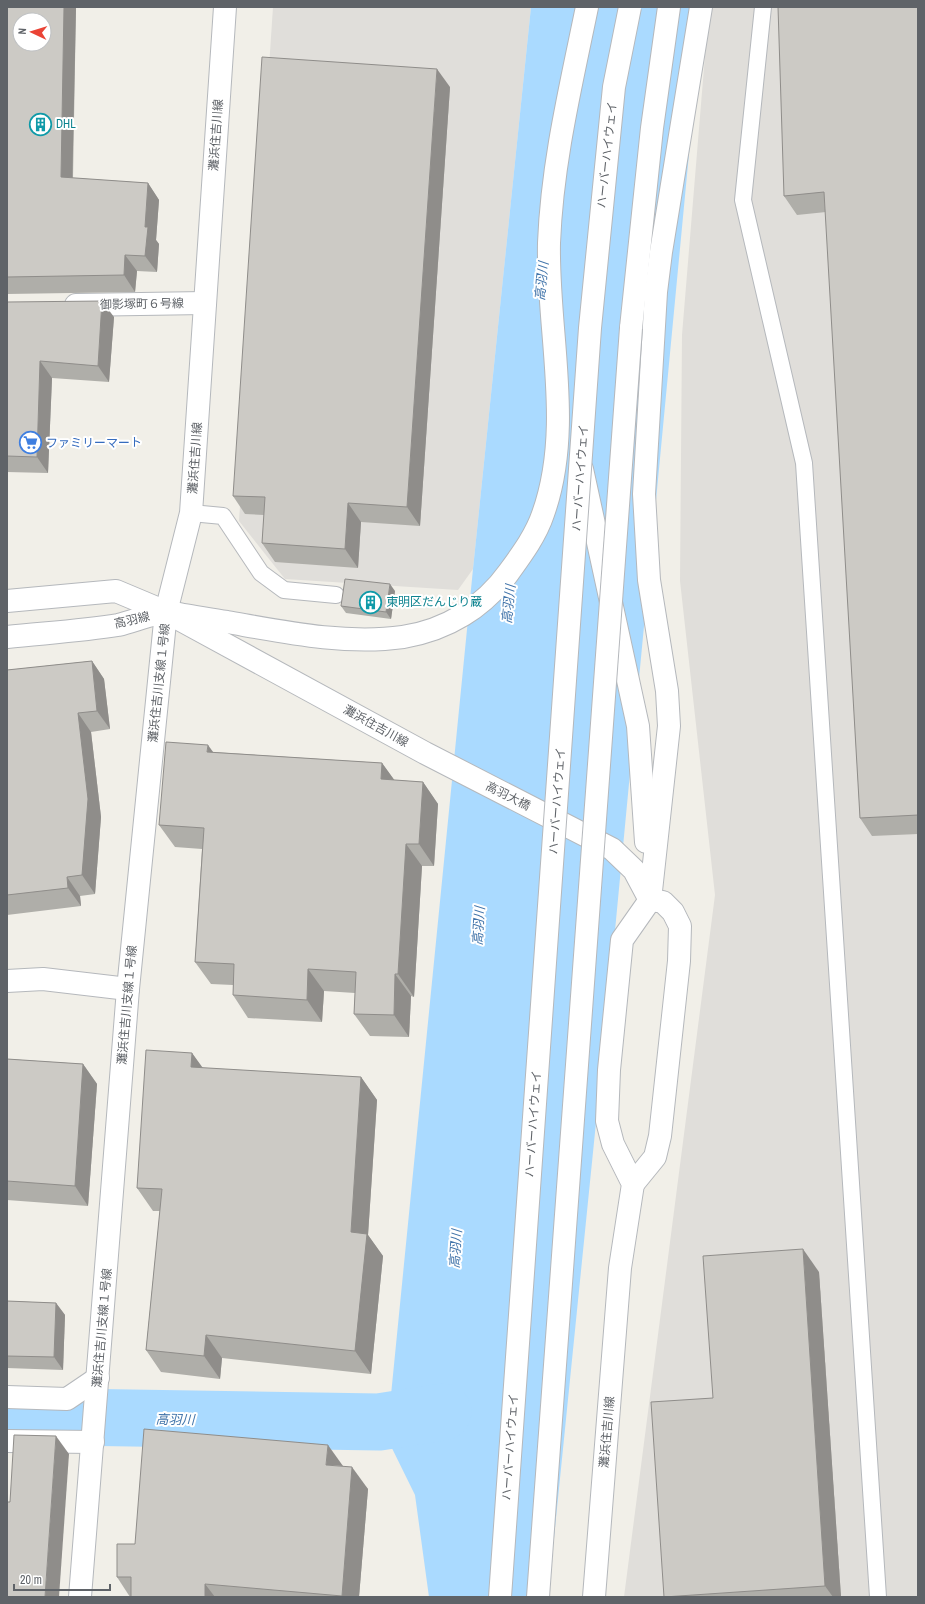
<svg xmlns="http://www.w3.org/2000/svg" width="925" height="1604" viewBox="0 0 925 1604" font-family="'Archivo Narrow','Noto Sans JP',sans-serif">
<rect width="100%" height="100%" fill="#f1efe8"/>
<g fill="#e0deda">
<polygon points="273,7 531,7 473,569 458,590 285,579 239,521"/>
<polygon points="709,7 918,7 918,1597 624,1597 715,895 680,581 682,335"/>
</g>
<polygon fill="#aadaff" points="531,7 703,7 608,1004 548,1597 429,1597 415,1495 384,1432 390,1405 473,569"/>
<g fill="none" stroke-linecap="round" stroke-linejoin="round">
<polyline stroke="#aadaff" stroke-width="57" points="7,1416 379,1422 443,1412"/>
<defs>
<g id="service">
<polyline points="763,7 743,200 804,463 878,1597"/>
<polyline points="191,513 223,516 261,573 284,590 336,595"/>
</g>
<g id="minor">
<polyline points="76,305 205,303"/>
<polyline points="7,981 43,979 128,989"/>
<polyline points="7,1397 67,1399 98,1378"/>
<polyline points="7,1441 93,1442"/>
</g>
<g id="tertiary">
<polyline points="631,328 652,128 669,7"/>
<polyline points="582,469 638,726 646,842"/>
<polyline points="7,601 116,591 166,612 425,753 612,849 634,870 650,900"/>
<path d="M7 637C44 633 81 631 118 625 132 622 153 613 166 612 171 612 178 614 183 615 197 617 212 620 227 622 284 632 345 645 403 637 447 630 484 607 509 572 522 554 536 535 543 514 574 427 547 332 549 243 552 163 571 85 587 7"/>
<polyline points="633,1184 655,1157 660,1136 679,961 680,926 673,912 663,902 650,900"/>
<polyline points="80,1597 128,989 166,612 191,513 225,7"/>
<polyline points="594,1597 620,1268 633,1184 613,1144 607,1121 609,1070 622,940 650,900 669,726 667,691 649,580 644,494 656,292 661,252 701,7"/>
</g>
</defs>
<use href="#service" stroke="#b5b8bc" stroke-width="18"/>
<use href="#minor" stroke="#b5b8bc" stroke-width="24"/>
<use href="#tertiary" stroke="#b5b8bc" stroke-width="24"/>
<use href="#service" stroke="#fff" stroke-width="16"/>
<use href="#minor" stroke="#fff" stroke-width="22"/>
<use href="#tertiary" stroke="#fff" stroke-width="22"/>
<defs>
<g id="tertiary-bridge">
<polyline points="500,1597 590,328 614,87 630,7"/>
<polyline points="538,1597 631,328"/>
</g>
</defs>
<use href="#tertiary-bridge" stroke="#b5b8bc" stroke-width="24" stroke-linecap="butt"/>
<use href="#tertiary-bridge" stroke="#fff" stroke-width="22"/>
</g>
<g fill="#afaea9">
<polygon points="7,7 76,7 73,178 148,183 159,200 156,240 159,244 157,272 137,271 135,292 7,294"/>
<polygon points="918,7 918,834 872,836 860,818 826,212 797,215 784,196"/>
<polygon points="450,87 420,526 361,522 358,568 275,562 262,543 264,515 245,514 233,496"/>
<polygon points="7,302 114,317 109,382 52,378 48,473 7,472"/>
<polygon points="395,591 391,619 346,613 341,606"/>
<polygon points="92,661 104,679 110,729 91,732 101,817 95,894 80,896 81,906 7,915 7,670"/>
<polygon points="213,752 382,763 394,780 423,782 438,804 434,866 422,866 414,997 411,996 409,1037 370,1036 354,1014 355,993 324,991 322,1022 248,1018 233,995 233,985 211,984 195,962 202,849 175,847 159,825"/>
<polygon points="192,1053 202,1068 361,1077 377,1100 368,1235 383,1256 371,1374 222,1358 220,1379 161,1372 146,1350 160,1211 153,1211 137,1188"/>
<polygon points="7,1059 83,1064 97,1084 88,1206 7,1200"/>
<polygon points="819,1272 841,1597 664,1597 713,1398"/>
<polygon points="7,1301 56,1303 65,1315 63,1370 7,1368"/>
<polygon points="343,1466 368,1489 359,1597 130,1597 117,1577 135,1544"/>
</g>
<g fill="#8f8d8a">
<polygon points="64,7 76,7 72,194 61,177"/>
<polygon points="437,69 450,87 420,526 407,507"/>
<polygon points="148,183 159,200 156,240 159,244 157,272 145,256 145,227"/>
<polygon points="125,255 137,271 135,292 124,275"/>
<polygon points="102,301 114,317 109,382 98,366"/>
<polygon points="40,361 52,378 48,473 37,457"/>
<polygon points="348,503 361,522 358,568 345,549"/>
<polygon points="390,584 395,591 391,619 386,612"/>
<polygon points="92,661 104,679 110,729 97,711"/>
<polygon points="78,713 91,732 101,817 95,894 82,875"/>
<polygon points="208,745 224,767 207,752"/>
<polygon points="382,763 398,785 381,779"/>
<polygon points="423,782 438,804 434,866 419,844"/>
<polygon points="406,844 422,866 414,997 398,974"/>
<polygon points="67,877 80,896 81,906 68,888"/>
<polygon points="308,969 324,991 322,1022 307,1000"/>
<polygon points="395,974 411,996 409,1037 394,1015"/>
<polygon points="192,1053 208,1075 191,1067"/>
<polygon points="83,1064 97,1084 88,1206 75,1186"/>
<polygon points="361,1077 377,1100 368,1235 383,1256 371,1374 355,1351 351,1232"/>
<polygon points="803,1249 819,1272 841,1597 833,1597 825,1586"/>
<polygon points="56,1303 65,1315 63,1370 54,1357"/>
<polygon points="206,1335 222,1358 220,1379 204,1356"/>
<polygon points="56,1436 69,1454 59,1597 45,1597"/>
<polygon points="328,1445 343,1466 326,1465"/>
<polygon points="352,1467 368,1489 359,1597 343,1597 342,1596"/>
<polygon points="205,1584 215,1597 205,1597"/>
</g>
<g fill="#cccac5" stroke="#8f8d8a" fill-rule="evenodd">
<path d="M7 7H64L61 177 148 183 145 227H148L145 256 125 255 124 275 7 277ZM20 20H44V44H20Z"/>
<polygon points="778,7 918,7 918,815 860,818 824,192 784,196"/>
<polygon points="262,57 437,69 407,507 348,503 345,549 262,543 265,497 233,496"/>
<polygon points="102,301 98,366 40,361 37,457 7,456 7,302"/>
<polygon points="345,579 390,584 386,612 341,606"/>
<polygon points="92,661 97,711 78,713 88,799 82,875 67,877 68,888 7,895 7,670"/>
<polygon points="166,742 208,745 207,752 382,763 381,779 423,782 419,844 406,844 398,974 395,974 394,1015 354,1014 356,972 308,969 307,1000 233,995 234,964 195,962 204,828 159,825"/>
<polygon points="146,1050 192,1053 191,1067 361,1077 351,1232 367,1234 355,1351 206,1335 204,1356 146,1350 162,1189 137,1188"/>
<polygon points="7,1059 83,1064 75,1186 7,1181"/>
<polygon points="803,1249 825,1586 664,1597 651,1402 713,1398 703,1256"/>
<polygon points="7,1301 56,1303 54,1357 7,1356"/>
<polygon points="144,1429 328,1445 326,1465 352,1467 342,1596 205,1584 205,1597 131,1597 131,1577 117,1577 117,1544 135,1544"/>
<polygon points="14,1435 56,1436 45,1597 7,1597 7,1502 10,1502"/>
</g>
<defs>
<symbol id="building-ring" viewBox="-11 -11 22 22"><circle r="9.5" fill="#fff" stroke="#0f9aa8" stroke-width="1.5"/><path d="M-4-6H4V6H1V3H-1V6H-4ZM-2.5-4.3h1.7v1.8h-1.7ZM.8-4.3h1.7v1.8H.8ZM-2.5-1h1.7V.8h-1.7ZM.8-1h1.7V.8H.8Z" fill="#0f9aa8"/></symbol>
<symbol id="supermarket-ring" viewBox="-11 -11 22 22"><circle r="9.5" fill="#fff" stroke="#3f7fe0" stroke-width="1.5"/><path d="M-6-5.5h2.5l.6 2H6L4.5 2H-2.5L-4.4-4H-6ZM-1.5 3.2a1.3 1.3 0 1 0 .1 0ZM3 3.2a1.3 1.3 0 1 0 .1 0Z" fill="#3f7fe0"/></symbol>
</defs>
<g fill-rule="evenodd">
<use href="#building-ring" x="28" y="112" width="25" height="25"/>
<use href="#supermarket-ring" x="18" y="430" width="25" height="25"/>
<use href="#building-ring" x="358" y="590" width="25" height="25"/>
</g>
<g text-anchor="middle" stroke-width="4" stroke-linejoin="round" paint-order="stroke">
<g font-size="12" fill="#0d838f" stroke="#fff" text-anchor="start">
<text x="56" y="128">DHL</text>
<text x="386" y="606">東明区だんじり蔵</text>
</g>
<g font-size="12" fill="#5f6368" stroke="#fff">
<text transform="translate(216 135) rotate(-86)" y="4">灘浜住吉川線</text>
<text transform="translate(607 155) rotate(-84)" y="4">ハーバーハイウェイ</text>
<text transform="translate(142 304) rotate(-1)" y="4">御影塚町６号線</text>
<text transform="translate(195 458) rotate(-86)" y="4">灘浜住吉川線</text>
<text transform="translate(580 478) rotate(-86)" y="4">ハーバーハイウェイ</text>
<text transform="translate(132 620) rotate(-13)" y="4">高羽線</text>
<text transform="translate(159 683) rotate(-84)" y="4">灘浜住吉川支線１号線</text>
<text transform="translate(376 726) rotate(29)" y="4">灘浜住吉川線</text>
<text transform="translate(508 796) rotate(27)" y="4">高羽大橋</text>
<text transform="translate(557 801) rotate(-86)" y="4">ハーバーハイウェイ</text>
<text transform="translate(127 1005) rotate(-85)" y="4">灘浜住吉川支線１号線</text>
<text transform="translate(533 1124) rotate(-86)" y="4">ハーバーハイウェイ</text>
<text transform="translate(102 1328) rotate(-85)" y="4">灘浜住吉川支線１号線</text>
<text transform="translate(607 1432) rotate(-85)" y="4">灘浜住吉川線</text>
<text transform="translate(510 1447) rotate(-86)" y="4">ハーバーハイウェイ</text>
</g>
<g font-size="12" fill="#366cbe" stroke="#fff" text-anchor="start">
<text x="46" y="447">ファミリーマート</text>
</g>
<g font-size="13" font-style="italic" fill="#4174aa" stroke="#fff">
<text transform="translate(541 281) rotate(-84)" y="5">高羽川</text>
<text transform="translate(508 604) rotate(-84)" y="5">高羽川</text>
<text transform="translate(478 926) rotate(-86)" y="5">高羽川</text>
<text transform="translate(455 1249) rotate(-86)" y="5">高羽川</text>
<text transform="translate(175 1419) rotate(1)" y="5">高羽川</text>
</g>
</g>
<rect width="925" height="1604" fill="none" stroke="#5f6368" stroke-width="16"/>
<g transform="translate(32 32) rotate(274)"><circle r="19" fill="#ffffff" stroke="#bfc1c3"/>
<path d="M0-3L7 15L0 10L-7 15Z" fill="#ea4335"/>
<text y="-6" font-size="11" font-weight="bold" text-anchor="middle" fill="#5f6368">N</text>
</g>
<path d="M14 1584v6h96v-6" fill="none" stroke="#5f6368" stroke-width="2"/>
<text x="20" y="1584" font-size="12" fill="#5f6368" stroke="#ffffff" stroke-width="3" paint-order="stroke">20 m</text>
</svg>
